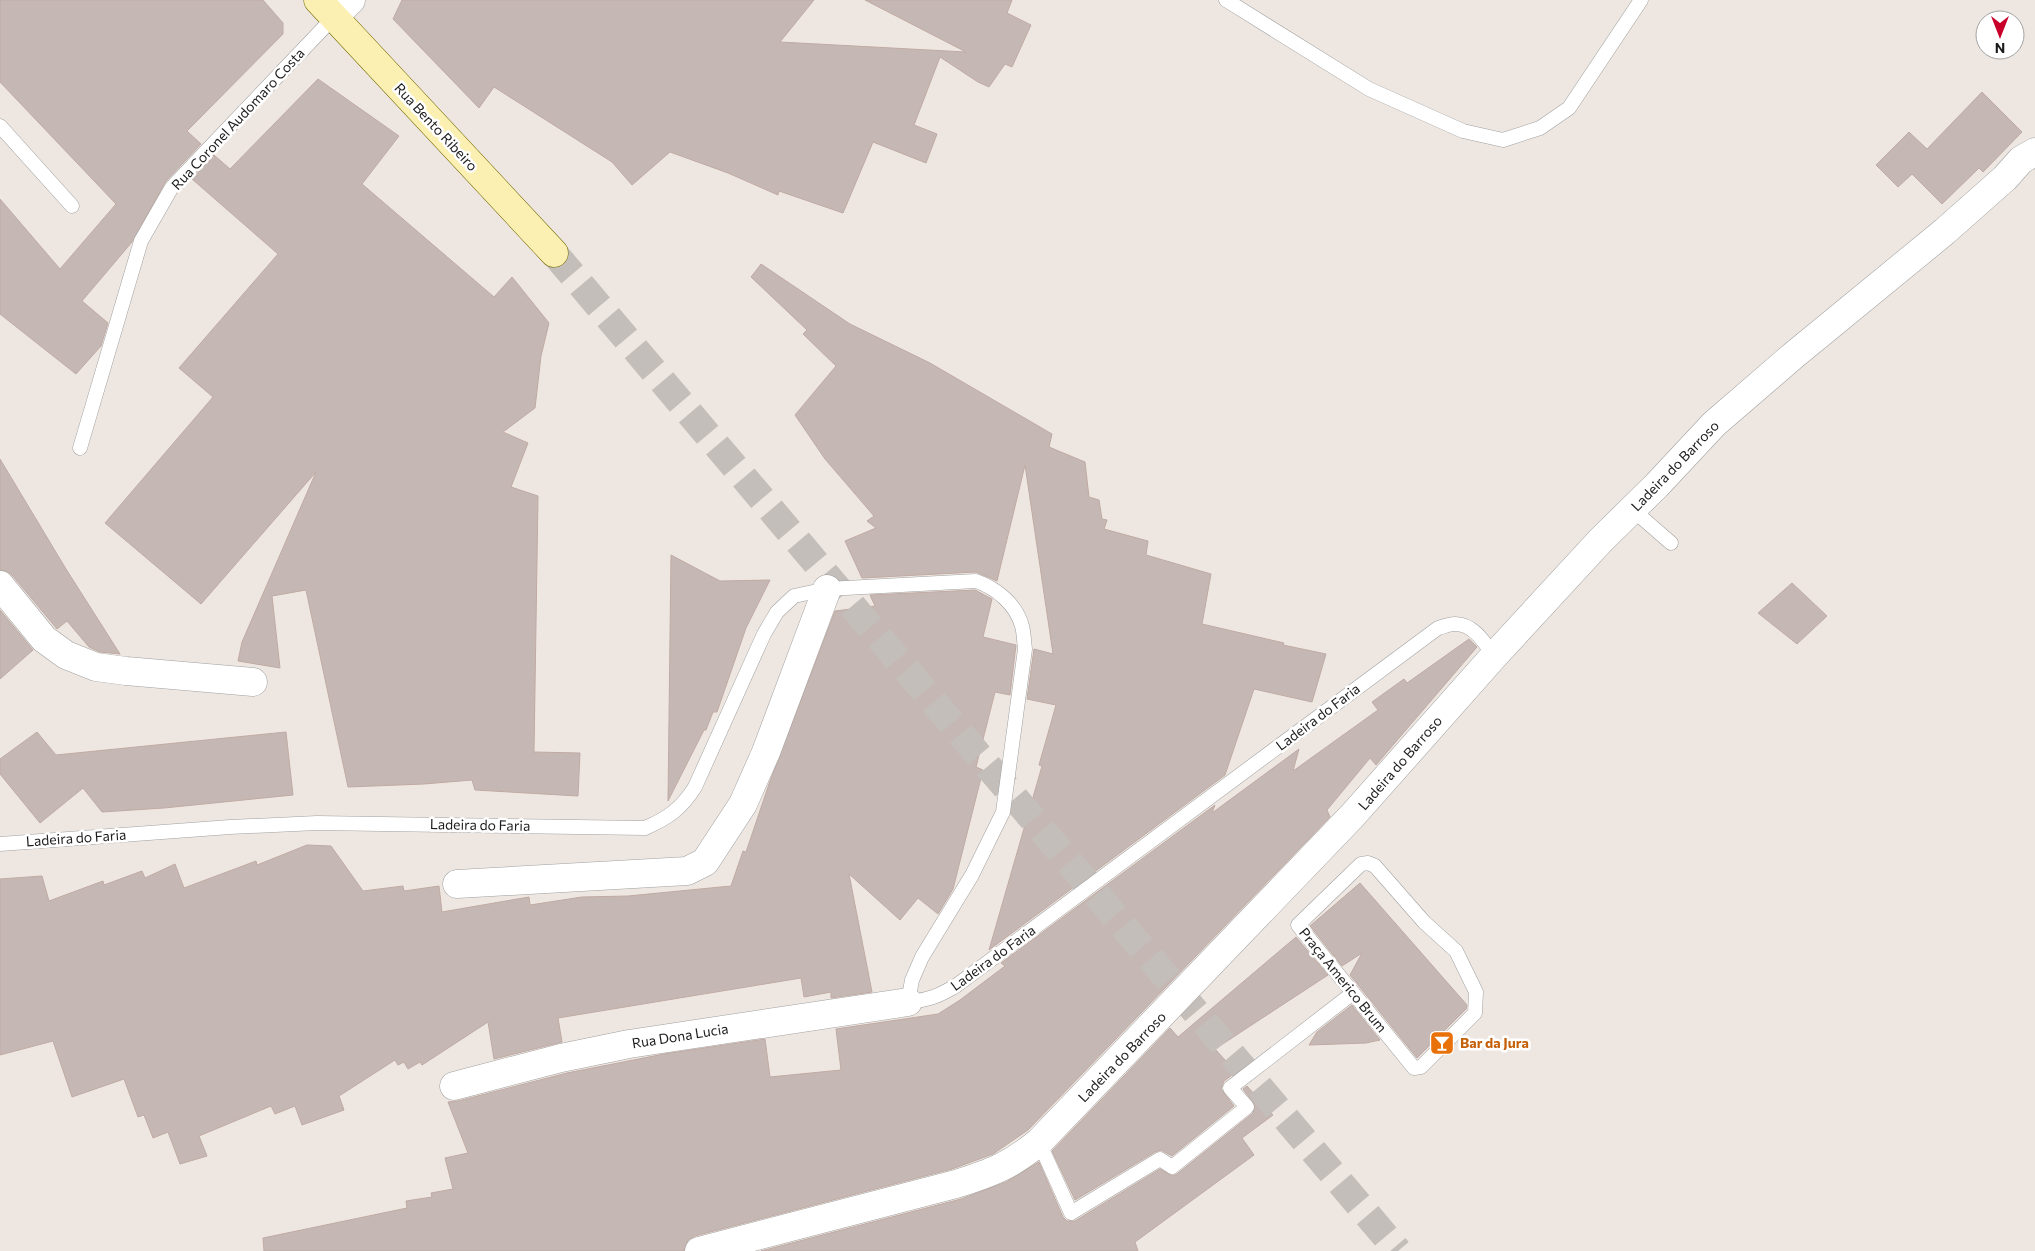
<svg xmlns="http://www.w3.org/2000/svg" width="2035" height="1251" viewBox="0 0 2035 1251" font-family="Commissioner,sans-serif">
<rect width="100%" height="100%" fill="#eee7e1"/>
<g fill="#c5b8b4" stroke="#c0aaa3">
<polygon points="0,0 263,0 283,23 283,34 187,131 201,144 166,181 132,242 82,301 108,323 101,346 76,374 0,314 0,199 60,269 116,204 0,82"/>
<polygon points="402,0 814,0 780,42 966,52 865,0 1012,0 1007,13 1031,25 1012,67 1005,64 989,87 978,82 940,57 914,125 937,134 926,163 873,142 843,213 779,191 778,195 728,173 670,152 632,185 612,162 494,87 479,108 393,19"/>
<polygon points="318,79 399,136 362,184 494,297 512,277 549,323 541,356 535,408 503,432 528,443 511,487 538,496 534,752 580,753 578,796 475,790 472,780 424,784 348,787 306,590 272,596 280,668 238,661 242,642 316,472 201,604 105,523 213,397 179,368 278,254 192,179 214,155 230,169"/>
<polygon points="1982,92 2022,132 1983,172 1979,168 1942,204 1912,174 1898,187 1876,165 1909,132 1927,149"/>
<polygon points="761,264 850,324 930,363 1052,434 1049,447 1085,462 1089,497 1099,500 1102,519 1107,520 1104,529 1148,541 1146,555 1211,574 1202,624 1284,643 1283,645 1326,654 1312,702 1254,689 1225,775 989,950 1042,766 1039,765 1056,705 1027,699 1034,649 1053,654 1025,465 997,581 976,572 862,578 845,541 876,528 867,521 874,516 825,459 795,415 836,366 803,334 807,330 751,277"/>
<polygon points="0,459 66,569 120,654 100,652 89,647 67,621 57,629 12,575 6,571 0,570"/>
<polygon points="671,555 720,581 770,580 746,628 717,712 713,712 706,730 704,730 668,801"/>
<polygon points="1792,583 1827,616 1797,644 1758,613"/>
<polygon points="975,590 992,599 983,637 1016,645 1010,695 995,692 976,767 983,770 953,889 938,914 918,898 900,920 849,874 872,992 831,998 831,992 804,997 801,978 558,1018 562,1042 494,1059 488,1022 422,1065 420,1062 408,1069 404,1062 398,1065 395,1060 339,1096 344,1110 302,1125 295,1106 275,1114 271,1106 199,1136 207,1156 180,1164 168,1132 153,1138 144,1115 138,1117 124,1079 72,1097 53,1041 0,1055 0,879 42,876 49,901 103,881 104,885 142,871 145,878 175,864 184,888 256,861 257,865 307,845 331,846 363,891 403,886 404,891 439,886 442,912 529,897 530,905 582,897 628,896 731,886 743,851 746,852 769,784 835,611 875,606 870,595"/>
<polygon points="0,610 33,650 0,679"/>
<polygon points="1469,639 1477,647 1376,765 1370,758 1327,810 1330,817 1028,1130 993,1154 952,1169 695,1236 688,1240 684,1251 264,1251 263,1238 407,1208 406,1201 432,1197 431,1193 453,1189 445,1158 468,1153 448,1102 458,1101 567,1073 664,1054 765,1039 770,1077 841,1070 836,1029 938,1014 960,1000 1005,966 1001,963 1215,805 1212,813 1299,749 1293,771 1378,710 1372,702 1404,679 1407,683"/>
<polygon points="37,732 56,755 286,732 293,795 164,808 102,812 83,788 40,823 0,774 0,759"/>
<polygon points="1360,883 1467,1005 1466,1009 1417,1058 1350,975 1362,953 1342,966 1310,926"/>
<polygon points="1296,937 1328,975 1215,1049 1236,1072 1224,1081 1221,1089 1234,1106 1172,1156 1161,1150 1155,1152 1075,1200 1052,1151 1170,1028 1178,1037"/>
<polygon points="1352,1005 1380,1040 1366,1043 1309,1045 1317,1032"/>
<polygon points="1247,1086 1273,1115 1242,1138 1254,1155 1135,1242 1138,1251 761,1251 961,1199 1006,1182 1039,1162 1063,1217 1067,1221 1075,1221 1160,1169 1172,1176 1177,1174 1253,1113 1255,1105 1243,1089"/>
</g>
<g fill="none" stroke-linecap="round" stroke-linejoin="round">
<polyline stroke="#c4beba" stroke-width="28" stroke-dasharray="28 14" stroke-linecap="butt" points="554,253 1398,1251"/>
<defs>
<g id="lane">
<polyline points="1226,0 1369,89 1463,131 1503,140 1540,128 1569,108 1641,0"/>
<polyline points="0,126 72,206"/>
<polyline points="80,448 141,241 172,187 334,17"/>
<polyline points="1633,510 1671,543"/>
<path d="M0 844 230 827 317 823 645 828C668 818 681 809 695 787L764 634 777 612 794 596 827 589 976 581C996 588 1016 604 1022 626 1024 633 1024 642 1025 649L1003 812 972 875 922 957 912 980 908 1002C929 1000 939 996 957 985L1438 628C1443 627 1449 624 1454 624 1473 623 1485 643 1494 656"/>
<polygon points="1368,863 1375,866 1424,922 1456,951 1476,992 1475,1013 1421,1067 1414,1068 1298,925 1361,864"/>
<polyline points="1039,1142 1071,1213 1160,1159 1172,1167 1247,1107 1230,1088 1353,993"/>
</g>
<g id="street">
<polyline points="334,17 351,0"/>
<polyline points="0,585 44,639 66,655 96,667 126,671 253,682"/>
<polyline points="457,884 687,871 705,862 743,804 766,752 827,589"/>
<polyline points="454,1086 561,1058 629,1044 908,1002"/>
<path d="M699 1251 956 1184C991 1173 1010 1166 1039 1142L1353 815 1494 656 1601 540 1657 485 1714 424 1794 355 1944 232 2005 178 2021 160 2035 152"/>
</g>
<polyline id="secondary" points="318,0 554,253"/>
</defs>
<use href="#lane" stroke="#a0a0a0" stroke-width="15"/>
<use href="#street" stroke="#a0a0a0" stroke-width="29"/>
<use href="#secondary" stroke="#746901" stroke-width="29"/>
<use href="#lane" stroke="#fff" stroke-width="14"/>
<use href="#street" stroke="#fff" stroke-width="28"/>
<use href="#secondary" stroke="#fbf0b2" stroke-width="28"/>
</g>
<defs>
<symbol id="bar-square" viewBox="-11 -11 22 22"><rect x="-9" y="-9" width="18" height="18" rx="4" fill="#e8710a" stroke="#fff"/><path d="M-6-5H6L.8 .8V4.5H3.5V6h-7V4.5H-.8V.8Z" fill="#fff"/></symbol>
</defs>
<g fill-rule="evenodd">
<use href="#bar-square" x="1428" y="1029" width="28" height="28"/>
</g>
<g text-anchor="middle" stroke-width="5" stroke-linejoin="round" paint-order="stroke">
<g font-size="14" fill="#1c1c1c" stroke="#fff">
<text transform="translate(238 119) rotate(-47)" y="5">Rua Coronel Audomaro Costa</text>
<text transform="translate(436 127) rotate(47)" y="5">Rua Bento Ribeiro</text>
<text transform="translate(1675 466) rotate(-46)" y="5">Ladeira do Barroso</text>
<text transform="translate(1318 717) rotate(-37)" y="5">Ladeira do Faria</text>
<text transform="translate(1400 763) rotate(-49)" y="5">Ladeira do Barroso</text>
<text transform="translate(480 825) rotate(1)" y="5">Ladeira do Faria</text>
<text transform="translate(76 838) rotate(-4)" y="5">Ladeira do Faria</text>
<text transform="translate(993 958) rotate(-36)" y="5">Ladeira do Faria</text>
<text transform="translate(1343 980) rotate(51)" y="5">Praça Americo Brum</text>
<text transform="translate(680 1036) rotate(-9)" y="5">Rua Dona Lucia</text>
<text transform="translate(1122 1057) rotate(-46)" y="5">Ladeira do Barroso</text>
</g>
<g font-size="14" font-weight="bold" fill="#c56008" stroke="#fff" text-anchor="start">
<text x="1460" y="1048">Bar da Jura</text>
</g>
</g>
<g transform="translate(2000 35) rotate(180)"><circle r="24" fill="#ffffff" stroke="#a4a4a4"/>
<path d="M0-4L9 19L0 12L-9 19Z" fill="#c80029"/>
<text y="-8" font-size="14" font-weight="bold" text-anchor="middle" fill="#1c1c1c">N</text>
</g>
</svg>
